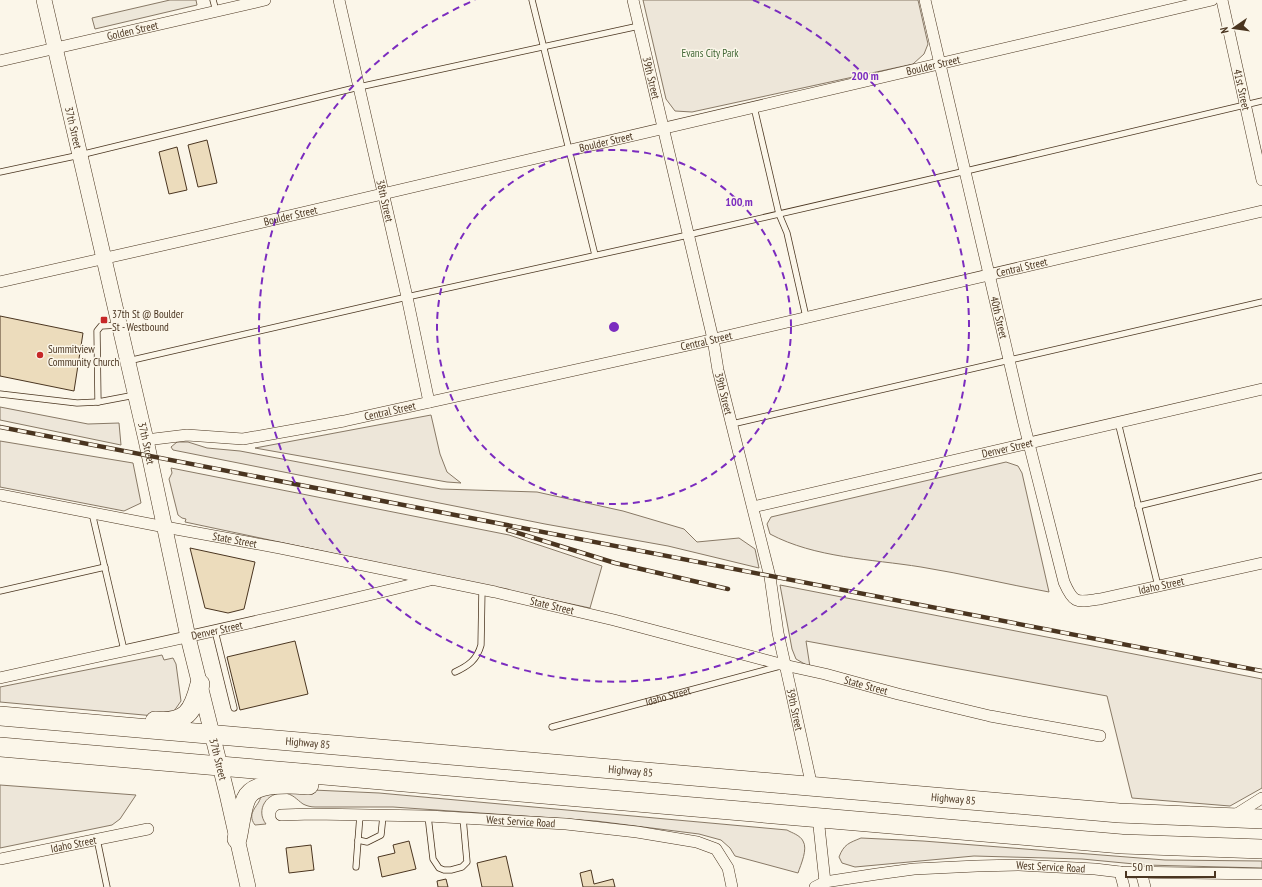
<svg xmlns="http://www.w3.org/2000/svg" width="1262" height="887" viewBox="0 0 1262 887" font-family="'PT Sans Narrow',sans-serif">
<rect width="100%" height="100%" fill="#fbf6e9"/>
<g fill="#ede6d9" stroke="#887966">
<polygon points="643,0 918,0 928,44 924,54 913,64 692,112 675,111 666,99"/>
<polygon points="0,407 88,424 119,423 121,445 0,420"/>
<polygon points="431,415 440,454 447,472 461,483 447,482 255,448"/>
<polygon points="0,441 133,463 141,503 124,511 0,487"/>
<polygon points="177,442 188,442 207,448 240,451 441,489 537,492 623,511 684,529 697,542 739,538 755,549 759,568 668,546 545,524 173,450 171,447"/>
<path d="M1006 462 1018 466 1022 473 1049 592C1006 584 964 574 921 567 871 559 815 558 770 534L767 524 771 517Z"/>
<polygon points="171,468 509,535 602,566 590,608 185,522 186,519 182,518 178,515 169,479 172,473"/>
<polygon points="780,585 1262,679 1262,788 1230,806 1132,798 1107,696 806,641 810,667 796,659 792,649"/>
<polygon points="162,655 164,660 173,658 176,664 181,701 174,711 166,717 0,702 0,687"/>
<polygon points="0,785 136,795 120,819 112,825 0,848"/>
<path d="M291 789 379 793 787 830C792 833 800 835 803 841 808 849 801 864 798 873L735 856 730 848 721 840 699 834 596 821 393 807H315C311 807 307 806 303 804 296 799 293 794 284 793 267 792 255 810 266 824L255 825C245 812 261 805 261 795Z"/>
<path d="M861 838 923 841 1165 860 1262 861V868L1145 865 1082 859 974 856 855 867 842 863 839 857C844 844 849 843 861 838Z"/>
</g>
<polygon fill="#ede7d9" stroke="#887966" points="170,0 196,0 197,5 95,29 92,18"/>
<g fill="#ecdcbc" stroke="#4a3520">
<polygon points="207,140 217,183 198,187 188,145"/>
<polygon points="177,147 187,190 169,194 159,152"/>
<polygon points="0,316 83,333 74,391 0,376"/>
<polygon points="190,548 255,562 244,609 228,613 205,608"/>
<polygon points="295,641 308,694 240,710 227,657"/>
<polygon points="409,841 416,869 382,877 378,857 395,853 393,845"/>
<polygon points="311,845 314,870 289,873 286,848"/>
<polygon points="506,856 513,887 482,887 477,863"/>
<polygon points="591,870 594,884 613,879 615,887 583,887 580,873"/>
<polygon points="446,879 448,887 438,887 437,881"/>
</g>
<g fill="none" stroke-linecap="round" stroke-linejoin="round">
<defs>
<g id="lane">
<polyline points="213,0 216,11"/>
<polyline points="532,0 595,255"/>
<polyline points="754,107 779,214 787,233 806,317"/>
<polyline points="0,172 80,155 359,87 639,26"/>
<polyline points="119,325 101,326 97,331 98,402 135,395"/>
<polyline points="128,361 407,297 688,235 966,171 1262,101"/>
<polyline points="0,394 77,403 98,402"/>
<polyline points="1118,422 1158,586"/>
<polyline points="732,424 1262,302"/>
<polyline points="1138,506 1262,476"/>
<polyline points="92,513 124,650"/>
<polyline points="0,591 105,567"/>
<polyline points="215,631 234,708"/>
<path d="M455 672C468 666 477 660 481 645L482 589"/>
<path id="s1" d="M552 727 780 666"/>
<polyline points="428,816 433,859 439,868 444,870 451,870 462,867 467,862 463,818"/>
<polyline points="97,839 107,887"/>
<polyline points="358,840 367,842 381,835 383,816"/>
<polyline points="356,867 360,815"/>
</g>
<g id="street">
<path id="s2" d="M339 0 407 297 429 402"/>
<path id="s3" d="M633 0 713 339 718 370 770 577 778 633 791 691 812 787"/>
<path id="s4" d="M925 0 1024 424 1064 582C1074 605 1077 602 1100 599L1262 563"/>
<path id="s5" d="M1222 0 1262 180"/>
<path id="s6" d="M0 61 265 0"/>
<path id="s7" d="M0 282 203 236 1212 0"/>
<path id="s8" d="M146 440 187 435 243 439 344 421 693 344 1262 211"/>
<path id="s9" d="M0 495 165 527 280 548 495 592 614 620 784 665 825 674 898 694 990 716 1100 736"/>
<path id="s10" d="M753 507 1262 389"/>
<path id="s11" d="M0 678C144 646 288 616 430 580"/>
<path id="s12" d="M281 815 312 814 428 816 566 824 637 832 697 842 716 849 728 868 732 887"/>
<polyline points="818,817 825,882"/>
<polyline points="1232,817 1262,798"/>
<path id="s13" d="M0 859 148 829"/>
<polyline points="1120,872 1124,887"/>
<polyline points="1141,872 1145,887"/>
<path id="s14" d="M815 887 825 882 877 874 914 869 977 866 1019 865 1095 869 1120 872 1262 874"/>
</g>
<g id="secondary">
<path id="s15" d="M44 0 146 440 188 637 227 794 248 887"/>
</g>
<g id="highway">
<path id="s16" d="M0 716 1119 813 1262 819"/>
<path d="M155 721C186 724 193 712 200 684"/>
<polyline points="0,747 1122,844 1262,849"/>
<path d="M237 839C240 827 241 810 246 799 254 780 292 784 309 785"/>
</g>
</defs>
<use href="#lane" stroke="#4a3520" stroke-width="7"/>
<use href="#street" stroke="#4a3520" stroke-width="12"/>
<use href="#secondary" stroke="#4a3520" stroke-width="16"/>
<use href="#highway" stroke="#4a3520" stroke-width="20"/>
<use href="#lane" stroke="#fbf6e9" stroke-width="5.5"/>
<use href="#street" stroke="#fbf6e9" stroke-width="11"/>
<use href="#secondary" stroke="#fbf6e9" stroke-width="15"/>
<use href="#highway" stroke="#fbf6e9" stroke-width="19"/>
<defs>
<g id="rail">
<polyline points="0,427 1262,671"/>
<polyline points="508,530 615,563 728,589"/>
</g>
</defs>
<use href="#rail" stroke="#4a3520" stroke-width="4.5"/>
<use href="#rail" stroke="#fbf6e9" stroke-width="3" stroke-dasharray="9" stroke-linecap="butt"/>
</g>
<g fill="none" stroke="#7b2cbf" stroke-width="2" stroke-dasharray="7 5">
<circle cx="614" cy="327" r="177"/>
<path d="M753 0A355 355 0 1 1 475 0"/>
</g>
<g fill="#c62828" stroke="#fbf6e9" stroke-width="1.5">
<rect x="100" y="316" width="8" height="8" rx="2"/>
<circle cx="40" cy="355" r="4"/>
</g>
<g text-anchor="middle" stroke-width="3" stroke-linejoin="round" paint-order="stroke">
<g font-size="11" fill="#4a3520" stroke="#fbf6e9">
<text dy="4" stroke="none"><textPath href="#s6" startOffset="136">Golden Street</textPath></text>
<text dy="4" stroke="none"><textPath href="#s7" startOffset="958">Boulder Street</textPath></text>
<text dy="4" stroke="none"><textPath href="#s3" startOffset="80">39th Street</textPath></text>
<text dy="4" stroke="none"><textPath href="#s5" startOffset="92">41st Street</textPath></text>
<text dy="4" stroke="none"><textPath href="#s15" startOffset="131">37th Street</textPath></text>
<text dy="4" stroke="none"><textPath href="#s7" startOffset="622">Boulder Street</textPath></text>
<text dy="4" stroke="none"><textPath href="#s2" startOffset="206">38th Street</textPath></text>
<text dy="4" stroke="none"><textPath href="#s7" startOffset="298">Boulder Street</textPath></text>
<text dy="4" stroke="none"><textPath href="#s8" startOffset="895">Central Street</textPath></text>
<text dy="4" stroke="none"><textPath href="#s4" startOffset="326">40th Street</textPath></text>
<text dy="4" stroke="none"><textPath href="#s8" startOffset="571">Central Street</textPath></text>
<text dy="4" stroke="none"><textPath href="#s3" startOffset="404">39th Street</textPath></text>
<text dy="4" stroke="none"><textPath href="#s8" startOffset="247">Central Street</textPath></text>
<text dy="4" stroke="none"><textPath href="#s15" startOffset="455">37th Street</textPath></text>
<text dy="4" stroke="none"><textPath href="#s10" startOffset="261">Denver Street</textPath></text>
<text dy="4" stroke="none"><textPath href="#s9" startOffset="239">State Street</textPath></text>
<text dy="4" stroke="none"><textPath href="#s4" startOffset="707">Idaho Street</textPath></text>
<text dy="4" stroke="none"><textPath href="#s9" startOffset="563">State Street</textPath></text>
<text dy="4" stroke="none"><textPath href="#s11" startOffset="222">Denver Street</textPath></text>
<text dy="4" stroke="none"><textPath href="#s9" startOffset="887">State Street</textPath></text>
<text dy="4" stroke="none"><textPath href="#s1" startOffset="120">Idaho Street</textPath></text>
<text dy="4" stroke="none"><textPath href="#s3" startOffset="728">39th Street</textPath></text>
<text dy="4" stroke="none"><textPath href="#s16" startOffset="309">Highway 85</textPath></text>
<text dy="4" stroke="none"><textPath href="#s15" startOffset="779">37th Street</textPath></text>
<text dy="4" stroke="none"><textPath href="#s16" startOffset="633">Highway 85</textPath></text>
<text dy="4" stroke="none"><textPath href="#s16" startOffset="957">Highway 85</textPath></text>
<text dy="4" stroke="none"><textPath href="#s12" startOffset="240">West Service Road</textPath></text>
<text dy="4" stroke="none"><textPath href="#s13" startOffset="75">Idaho Street</textPath></text>
<text dy="4" stroke="none"><textPath href="#s14" startOffset="238">West Service Road</textPath></text>
</g>
<g font-size="11" fill="#436837" stroke="#fbf6e9">
<text x="710" y="57">Evans City Park</text>
</g>
<g font-size="11" fill="#4a3520" stroke="#fbf6e9" text-anchor="start">
<text x="112" y="318">37th St @ Boulder<tspan x="112" dy="13">St - Westbound</tspan></text>
<text x="48" y="353">Summitview<tspan x="48" dy="13">Community Church</tspan></text>
</g>
</g>
<circle cx="614" cy="327" r="6" fill="#7b2cbf" stroke="#fbf6e9" stroke-width="2"/>
<g font-size="12" text-anchor="middle" font-weight="bold" fill="#7b2cbf" stroke="#fbf6e9" stroke-width="3" stroke-linejoin="round" paint-order="stroke">
<text x="865" y="80">200 m</text>
<text x="739" y="206">100 m</text>
</g>
<g transform="translate(1234 28) rotate(257)" stroke="#fbf6e9" stroke-width="3" paint-order="stroke">
<path d="M0-3L7 15L0 10L-7 15Z" fill="#4a3520"/>
<text y="-6" font-size="11" font-weight="bold" text-anchor="middle" fill="#4a3520">N</text>
</g>
<path d="M1126 871v6h89v-6" fill="none" stroke="#4a3520" stroke-width="2"/>
<text x="1132" y="871" font-size="12" fill="#4a3520" stroke="#fbf6e9" stroke-width="3" paint-order="stroke">50 m</text>
</svg>
